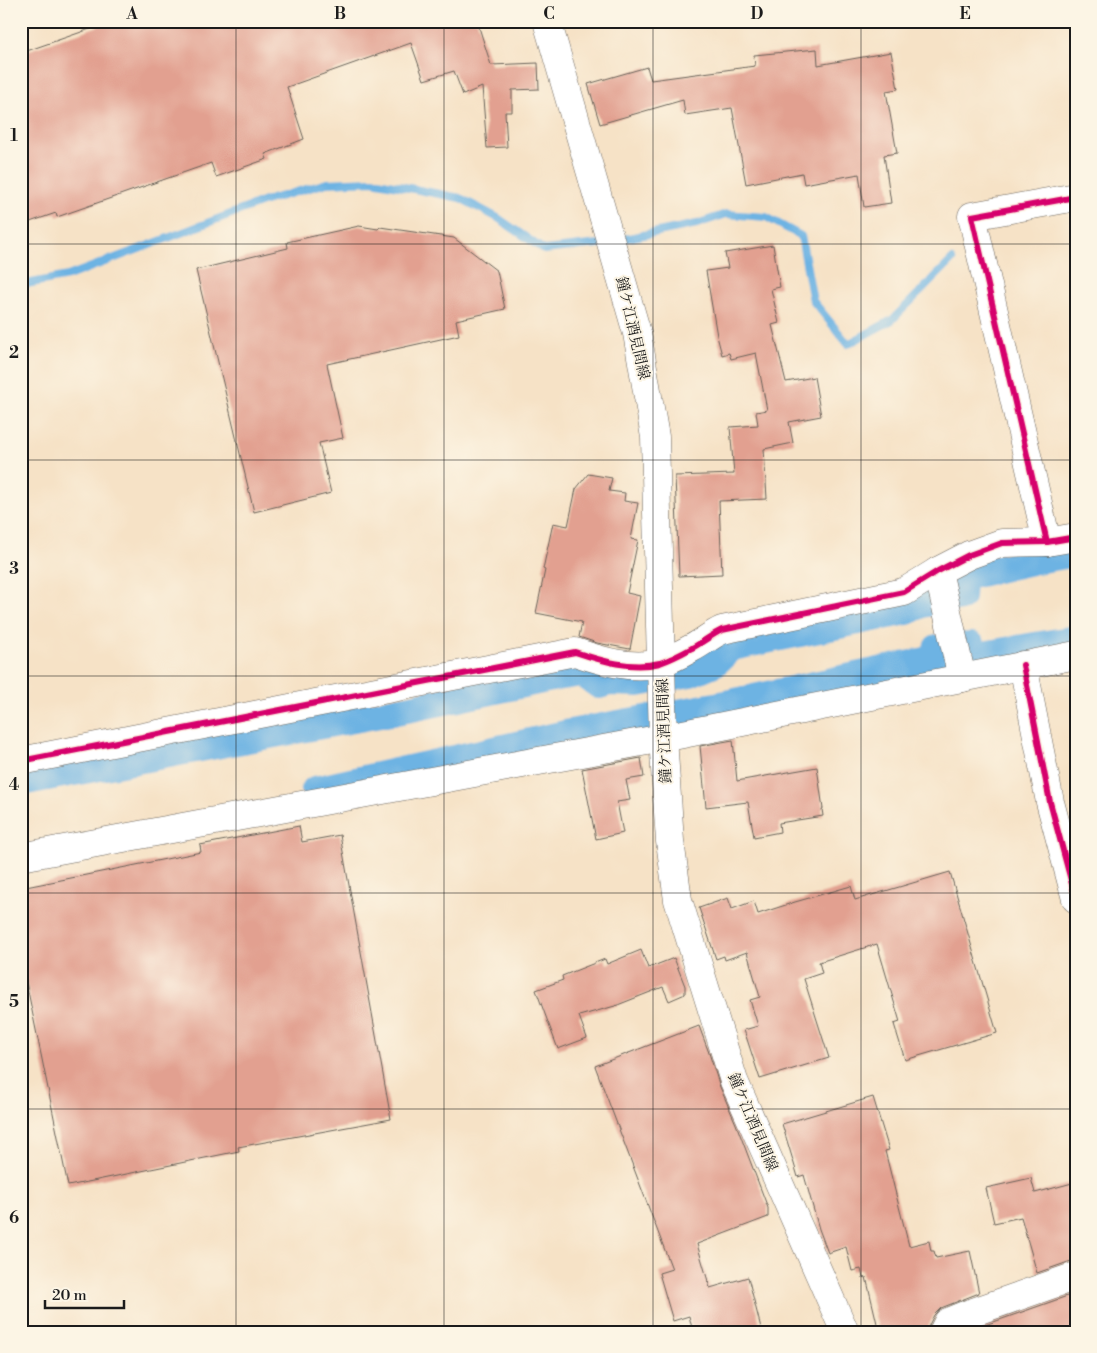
<svg xmlns="http://www.w3.org/2000/svg" width="1097" height="1353" viewBox="0 0 1097 1353" font-family="'Libre Bodoni','Noto Serif JP',serif">
<rect width="100%" height="100%" fill="#fcf5e5"/>
<filter id="ink" filterUnits="userSpaceOnUse"><feTurbulence type="fractalNoise" baseFrequency=".02" numOctaves="2"/><feDisplacementMap in="SourceGraphic" scale="10" xChannelSelector="R" yChannelSelector="G"/><feConvolveMatrix kernelMatrix="1 2 1 2 8 2 1 2 1" color-interpolation-filters="sRGB"/></filter>
<filter id="wash" filterUnits="userSpaceOnUse"><feTurbulence type="fractalNoise" baseFrequency=".0096" numOctaves="4" result="noise"/><feDisplacementMap in="SourceGraphic" scale="20" xChannelSelector="R" yChannelSelector="G"/><feGaussianBlur stdDeviation="1.12" result="paint"/><feColorMatrix in="noise" values="0 0 0 0 0 0 0 0 0 0 0 0 0 0 0 0 0 1.4 0 .05"/><feComposite in="paint" operator="in"/></filter>
<g filter="url(#wash)">
<rect width="100%" height="100%" fill="#f6e2c6"/>
<g fill="none" stroke-linecap="round" stroke-linejoin="round">
<polyline stroke="#6db3e3" stroke-width="8" points="21,285 68,276 265,201 327,183 373,181 460,198 498,218 544,250 599,244 697,224 726,214 766,217 801,236 813,301 848,344 892,320 952,260"/>
<g stroke="#6db3e3" stroke-width="28">
<polyline points="21,782 412,708 556,677 582,673 599,685 609,682 638,683 690,673 716,662 732,647 907,611 922,604 961,597 962,577 1031,561 1076,553"/>
<polyline points="315,790 570,733 726,704 935,659 937,648 972,646 977,656 1076,639"/>
</g>
</g>
<g id="blocks">
<g fill="#e2a090">
<polygon points="113,21 477,21 491,65 538,63 539,89 512,90 512,112 505,112 507,147 487,148 482,87 463,95 454,71 424,80 411,43 287,87 304,139 265,154 267,159 216,177 211,163 57,217 56,213 21,225 21,53"/>
<polygon points="817,49 818,65 891,52 898,89 886,91 897,153 884,155 891,203 864,207 859,174 804,184 802,173 746,184 732,108 685,115 683,100 600,124 588,84 647,67 651,80 755,66 754,55"/>
<polygon points="359,226 378,229 380,227 454,238 497,271 505,309 456,320 459,335 327,364 343,438 319,443 331,493 254,512 196,270 288,248 287,242"/>
<polygon points="773,245 780,287 771,289 779,323 772,325 786,382 814,377 821,416 789,422 793,443 764,449 767,499 719,501 722,574 679,576 675,476 734,474 730,427 758,425 756,412 767,410 756,353 731,359 729,353 722,355 717,336 706,271 728,268 725,253"/>
<polygon points="588,474 612,478 609,491 625,493 624,501 638,503 631,539 638,540 627,593 640,596 630,649 597,643 579,637 582,622 536,613 545,570 543,569 553,523 568,526 576,489"/>
<polygon points="733,740 737,781 817,767 823,809 822,809 823,816 779,823 780,832 754,837 748,802 706,807 700,746"/>
<polygon points="641,758 644,777 626,780 630,800 617,802 623,833 596,839 582,769"/>
<polygon points="299,826 302,842 340,835 391,1119 238,1147 239,1151 68,1186 21,957 21,888 201,852 200,845"/>
<polygon points="950,872 997,1033 905,1060 894,1024 900,1022 877,944 819,962 822,973 804,979 829,1058 760,1079 744,1030 758,1026 750,1000 760,997 747,952 725,960 724,956 716,959 699,908 728,898 732,909 754,901 758,914 795,902 851,886 855,900"/>
<polygon points="641,950 648,968 674,958 685,986 685,994 669,1001 663,987 615,1006 579,1016 587,1038 558,1049 536,990 563,980 562,976 605,959 607,964"/>
<polygon points="699,1026 709,1053 720,1087 736,1124 768,1208 768,1217 697,1244 710,1288 748,1277 762,1332 693,1332 689,1316 673,1321 659,1273 672,1269 595,1066"/>
<polygon points="873,1097 889,1150 885,1151 909,1246 929,1241 931,1251 934,1251 936,1258 970,1251 979,1293 941,1308 934,1315 929,1325 928,1332 879,1332 866,1277 863,1278 861,1269 852,1271 846,1247 828,1253 819,1229 804,1175 798,1177 782,1124"/>
<polygon points="1031,1178 1035,1193 1076,1182 1076,1261 1071,1261 1037,1273 1021,1217 994,1223 986,1188"/>
<polygon points="1076,1293 1076,1332 965,1332 971,1330"/>
</g>
</g>
</g>
<g filter="url(#ink)">
<use href="#blocks" fill-opacity="0" stroke="#686158" stroke-width="1"/>
<g fill="none" stroke-linecap="round" stroke-linejoin="round">
<defs>
<g id="minor">
<polyline points="1047,542 972,216 1076,197"/>
<polyline points="938,571 962,678"/>
<polyline points="1023,665 1050,802 1076,899"/>
<path d="M21 761 575 652C602 661 631 670 660 663 669 660 683 653 692 648 702 643 711 635 722 630L904 592 938 571 969 555 1002 543 1047 542 1076 537"/>
<polyline points="21,857 663,738 1076,655"/>
<polyline points="943,1332 948,1322 965,1315 1076,1276"/>
</g>
<polyline id="major" points="547,21 637,333 655,437 663,738 670,841 678,900 734,1081 845,1332"/>
</defs>
<use href="#minor" stroke="#686158" stroke-width="29"/>
<use href="#major" stroke="#686158" stroke-width="29"/>
<use href="#minor" stroke="#fff" stroke-width="28"/>
<use href="#major" stroke="#fff" stroke-width="28"/>
<defs>
<g id="cycleway">
<polyline points="1047,542 972,216 1076,197"/>
<polyline points="1023,665 1050,802 1076,899"/>
<path d="M21 761 575 652C602 661 631 670 660 663 669 660 683 653 692 648 702 643 711 635 722 630L904 592 938 571 969 555 1002 543 1047 542 1076 537"/>
</g>
</defs>
<use href="#cycleway" stroke="#fcf5e5" stroke-width="9"/>
<use href="#cycleway" stroke="#d6006c" stroke-width="6"/>
</g>
</g>
<path fill="none" stroke="#1c1c1c" stroke-width="1" stroke-opacity="0.55" d="M236 21V1332M444 21V1332M653 21V1332M861 21V1332M21 244H1076M21 460H1076M21 676H1076M21 893H1076M21 1109H1076"/>
<g text-anchor="middle" stroke-width="4" stroke-linejoin="round" paint-order="stroke">
<g font-size="15" fill="#1c1c1c" stroke="#fcf5e5">
<text transform="translate(633 328) rotate(77)" y="5">鐘ケ江酒見間線</text>
<text transform="translate(664 731) rotate(-92)" y="5">鐘ケ江酒見間線</text>
<text transform="translate(753 1122) rotate(67)" y="5">鐘ケ江酒見間線</text>
</g>
</g>
<rect width="1097" height="1353" fill="none" stroke="#fcf5e5" stroke-width="55"/>
<path d="M45 1300v8h79v-8" fill="none" stroke="#1c1c1c" stroke-width="2.5"/>
<text x="52" y="1300" font-size="15" fill="#1c1c1c" stroke="#fcf5e5" stroke-width="4" paint-order="stroke">20 m</text>
<rect x="28" y="28" width="1042" height="1298" fill="none" stroke="#1c1c1c" stroke-width="2"/>
<g font-size="16" text-anchor="middle" font-weight="bold" fill="#1c1c1c">
<text x="132" y="19">A</text>
<text x="340" y="19">B</text>
<text x="549" y="19">C</text>
<text x="757" y="19">D</text>
<text x="965" y="19">E</text>
<text x="14" y="141">1</text>
<text x="14" y="358">2</text>
<text x="14" y="574">3</text>
<text x="14" y="790">4</text>
<text x="14" y="1007">5</text>
<text x="14" y="1223">6</text>
</g>
</svg>
